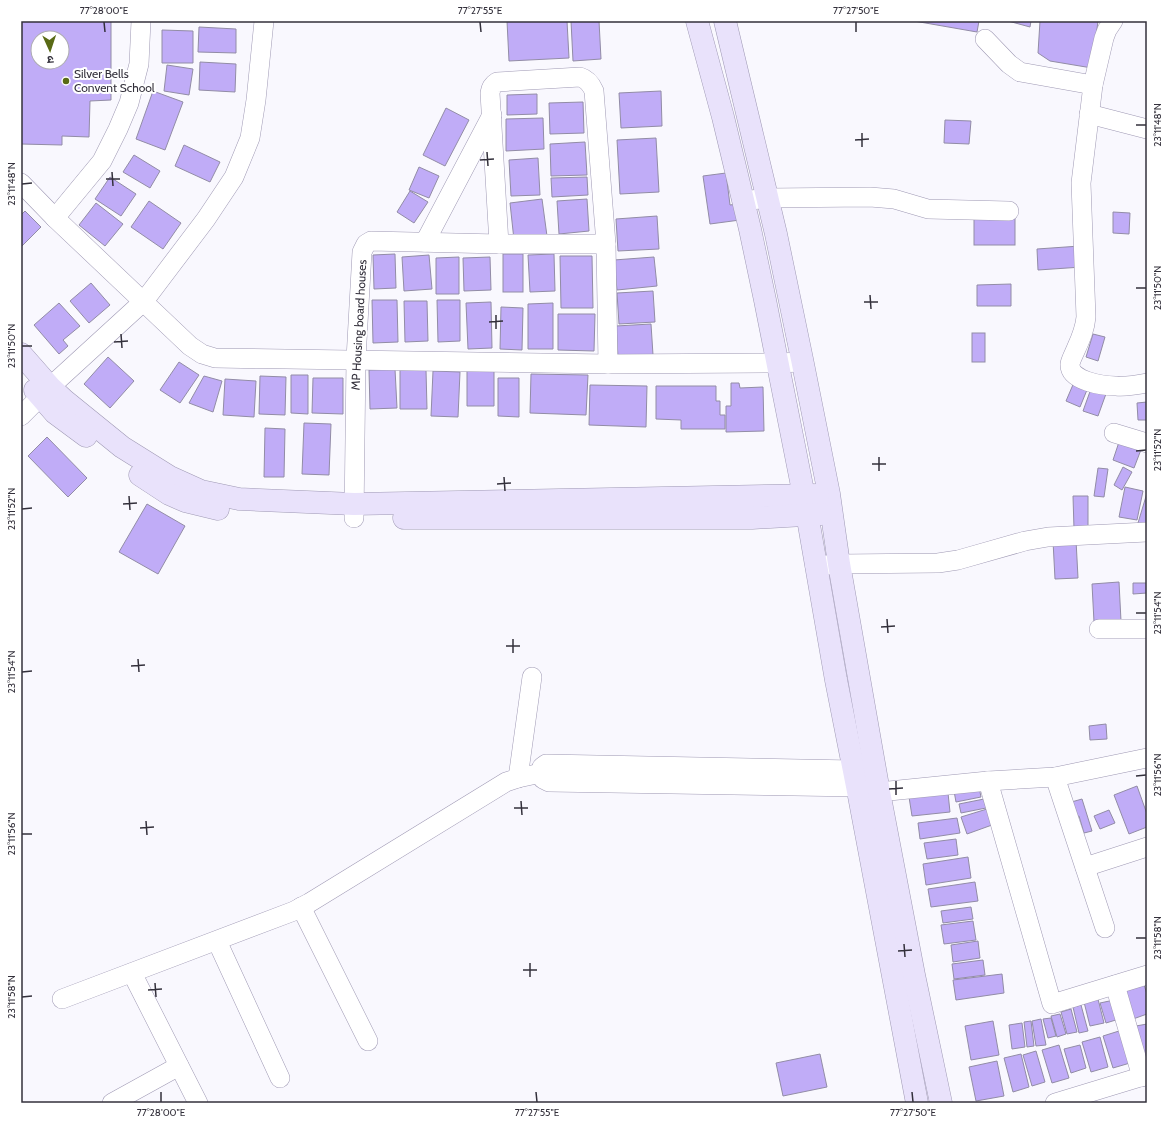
<svg xmlns="http://www.w3.org/2000/svg" width="1168" height="1124" viewBox="0 0 1168 1124" font-family="Cabin,'Noto Sans Devanagari',sans-serif">
<rect width="100%" height="100%" fill="#f9f8fe"/>
<g fill="#c0acf7" stroke="#928ca6" fill-rule="evenodd">
<path d="M21 21H111V100L90 101 89 137 62 136V145L21 144ZM38 38H62V62H38Z"/>
<polygon points="507,21 567,21 569,58 509,61"/>
<polygon points="571,21 599,21 601,59 573,61"/>
<polygon points="914,21 979,21 977,32"/>
<polygon points="1008,21 1031,21 1030,27"/>
<polygon points="1040,21 1098,21 1092,68 1050,61 1038,53"/>
<polygon points="199,27 236,29 236,53 198,52"/>
<polygon points="162,30 193,31 193,63 162,63"/>
<polygon points="200,62 236,64 235,92 199,90"/>
<polygon points="167,65 193,69 189,95 164,91"/>
<polygon points="153,91 183,102 165,150 136,139"/>
<polygon points="661,91 662,126 621,128 619,93"/>
<polygon points="537,94 537,114 507,115 507,95"/>
<polygon points="583,102 584,133 550,134 549,103"/>
<polygon points="446,108 469,120 445,166 423,155"/>
<polygon points="543,118 544,149 506,151 506,119"/>
<polygon points="945,120 971,121 969,144 944,143"/>
<polygon points="656,138 659,192 620,194 617,140"/>
<polygon points="585,142 587,175 551,176 550,144"/>
<polygon points="184,145 220,162 210,182 175,166"/>
<polygon points="134,155 160,171 150,188 123,172"/>
<polygon points="538,158 540,195 511,196 509,160"/>
<polygon points="419,167 439,176 429,198 409,190"/>
<polygon points="726,173 730,205 737,204 740,220 710,224 703,176"/>
<polygon points="110,177 136,194 121,216 95,199"/>
<polygon points="587,177 588,195 552,197 551,178"/>
<polygon points="410,191 428,202 414,223 397,212"/>
<polygon points="542,199 547,236 514,240 510,203"/>
<polygon points="587,199 589,231 559,234 557,201"/>
<polygon points="149,201 181,223 163,249 131,227"/>
<polygon points="96,203 123,224 105,246 79,225"/>
<polygon points="25,211 41,227 21,247 21,215"/>
<polygon points="1113,212 1130,213 1129,234 1113,233"/>
<rect x="974" y="214" width="41" height="31"/>
<polygon points="657,216 659,249 618,251 616,219"/>
<polygon points="1080,246 1082,267 1038,270 1037,249"/>
<polygon points="395,254 396,288 374,289 373,255"/>
<rect x="503" y="254" width="20" height="38"/>
<polygon points="554,254 555,291 530,292 528,255"/>
<polygon points="429,255 432,289 404,291 402,257"/>
<polygon points="560,256 592,256 593,308 561,308"/>
<polygon points="459,257 459,294 436,294 436,258"/>
<polygon points="490,257 491,290 464,291 463,258"/>
<polygon points="654,257 657,286 617,290 614,260"/>
<polygon points="91,283 110,305 89,323 70,301"/>
<polygon points="1011,284 1011,306 977,306 977,285"/>
<polygon points="653,291 655,322 619,324 617,293"/>
<polygon points="372,300 397,300 398,342 373,343"/>
<polygon points="437,300 460,300 460,341 438,342"/>
<polygon points="404,301 427,301 428,341 405,342"/>
<polygon points="491,302 492,348 468,349 466,303"/>
<polygon points="59,303 80,326 63,340 68,346 59,354 34,325"/>
<polygon points="553,303 553,349 528,349 528,304"/>
<polygon points="501,307 523,308 522,350 500,349"/>
<polygon points="558,314 595,314 594,351 558,350"/>
<polygon points="651,324 653,355 618,357 616,326"/>
<rect x="972" y="333" width="13" height="29"/>
<polygon points="1093,334 1105,337 1098,361 1086,357"/>
<polygon points="108,357 134,381 110,408 84,384"/>
<polygon points="179,362 199,375 180,403 160,390"/>
<polygon points="467,365 494,366 494,406 467,406"/>
<polygon points="395,369 397,408 370,409 369,370"/>
<polygon points="400,370 426,370 427,409 400,409"/>
<polygon points="433,371 460,372 458,417 431,416"/>
<polygon points="531,374 588,375 586,415 530,413"/>
<polygon points="291,375 308,375 308,414 291,413"/>
<polygon points="204,376 222,381 213,412 189,403"/>
<polygon points="260,376 286,377 285,415 259,414"/>
<polygon points="313,378 343,378 343,414 312,413"/>
<polygon points="498,378 519,378 519,417 498,416"/>
<polygon points="225,379 256,381 254,417 223,415"/>
<polygon points="1075,380 1089,385 1080,407 1066,401"/>
<polygon points="731,383 739,383 740,388 763,387 764,431 726,432 726,406 731,406"/>
<polygon points="590,385 647,386 646,427 589,425"/>
<polygon points="656,386 716,386 716,401 720,401 720,415 725,415 725,429 681,429 681,420 656,419"/>
<polygon points="1092,386 1107,391 1098,416 1083,411"/>
<polygon points="1147,402 1147,420 1138,420 1137,403"/>
<polygon points="304,423 331,424 329,475 302,474"/>
<polygon points="265,428 285,429 284,477 264,477"/>
<polygon points="47,437 87,478 68,497 28,456"/>
<polygon points="1120,439 1142,447 1134,468 1113,460"/>
<polygon points="1123,467 1132,472 1122,490 1114,485"/>
<polygon points="1098,468 1108,469 1104,497 1094,496"/>
<polygon points="1125,487 1143,491 1137,520 1119,517"/>
<polygon points="1147,493 1147,526 1138,523"/>
<polygon points="1073,496 1088,496 1088,529 1074,529"/>
<polygon points="147,504 185,526 158,574 119,552"/>
<polygon points="1076,540 1078,578 1055,579 1053,541"/>
<polygon points="1119,582 1121,621 1094,622 1092,584"/>
<polygon points="1133,583 1147,583 1147,593 1133,594"/>
<polygon points="1106,724 1107,739 1090,740 1089,726"/>
<polygon points="1137,786 1147,814 1147,827 1129,834 1114,795"/>
<polygon points="979,787 981,797 956,802 954,791"/>
<polygon points="948,793 950,812 912,816 909,797"/>
<polygon points="984,799 986,808 961,813 959,804"/>
<polygon points="1082,799 1092,831 1084,833 1079,816 1073,818 1068,803"/>
<polygon points="987,809 992,825 967,834 961,817"/>
<polygon points="1109,810 1115,823 1100,829 1094,816"/>
<polygon points="957,818 960,833 920,839 918,823"/>
<polygon points="956,839 958,855 927,859 924,843"/>
<polygon points="968,857 971,878 926,885 923,864"/>
<polygon points="975,882 978,901 931,907 928,889"/>
<polygon points="971,907 973,919 943,923 941,911"/>
<polygon points="973,921 976,940 944,944 941,925"/>
<polygon points="978,941 980,958 953,962 951,945"/>
<polygon points="983,960 985,975 954,979 952,964"/>
<polygon points="1002,974 1004,993 956,1000 953,980"/>
<polygon points="1144,985 1147,994 1147,1014 1133,1019 1125,991"/>
<polygon points="1098,999 1104,1023 1090,1026 1084,1002"/>
<polygon points="1114,1000 1119,1019 1106,1023 1100,1003"/>
<polygon points="1081,1005 1088,1031 1079,1033 1073,1007"/>
<polygon points="1071,1009 1077,1032 1067,1034 1061,1012"/>
<polygon points="1060,1014 1066,1034 1057,1037 1051,1016"/>
<polygon points="1051,1018 1056,1036 1048,1038 1043,1019"/>
<polygon points="1041,1019 1046,1045 1036,1046 1032,1021"/>
<polygon points="993,1021 999,1055 971,1060 965,1026"/>
<polygon points="1031,1021 1034,1046 1027,1047 1024,1022"/>
<polygon points="1022,1023 1025,1047 1012,1049 1009,1025"/>
<polygon points="1147,1024 1147,1062 1136,1026"/>
<polygon points="1119,1031 1130,1063 1113,1068 1103,1036"/>
<polygon points="1100,1037 1108,1067 1091,1072 1082,1042"/>
<polygon points="1059,1045 1069,1078 1052,1083 1042,1050"/>
<polygon points="1080,1045 1086,1068 1071,1073 1064,1049"/>
<polygon points="1036,1051 1045,1082 1032,1086 1023,1055"/>
<polygon points="820,1054 827,1087 783,1096 776,1063"/>
<polygon points="1021,1054 1029,1087 1013,1092 1004,1058"/>
<polygon points="997,1061 1004,1096 976,1101 969,1067"/>
</g>
<g fill="none" stroke-linecap="round" stroke-linejoin="round">
<defs>
<g id="street">
<path d="M1113 21 1107 30 1104 38 1093 85 1081 183 1086 317C1085 329 1081 338 1076 349 1074 354 1071 359 1070 364 1069 381 1103 386 1116 386 1127 387 1137 385 1147 383"/>
<polyline points="985,39 1009,64 1020,72 1093,85"/>
<polyline points="1089,114 1147,129"/>
<polyline points="21,183 55,218 190,346 202,354 215,358 608,364 778,363 802,362"/>
<polyline points="744,201 767,198 870,197 894,199 928,209 1009,211"/>
<polyline points="55,218 102,161 118,129 129,103 139,64 141,21"/>
<polyline points="425,242 492,115"/>
<path d="M499 244 490 93C491 88 492 85 497 82L580 77C587 79 591 84 594 91L606 244 608 364"/>
<polyline points="21,416 50,387 144,301 206,219 234,177 250,138 256,100 264,21"/>
<polyline points="1114,433 1147,443"/>
<polyline points="354,518 356,359 362,252 366,244 371,241 499,244 606,244"/>
<polyline points="815,566 839,564 938,563 958,560 1025,541 1048,537 1147,532"/>
<polyline points="1099,629 1147,629"/>
<polyline points="854,770 546,764 542,767 541,773 543,779 549,782 858,787"/>
<polyline points="1055,777 1105,928"/>
<polyline points="518,778 532,677"/>
<polyline points="988,781 1052,1004 1147,975"/>
<polyline points="865,795 879,792 988,781 1055,777 1147,758"/>
<polyline points="1085,867 1147,847"/>
<polyline points="301,907 368,1041"/>
<polyline points="217,941 280,1078"/>
<polyline points="132,973 198,1103"/>
<polyline points="1115,985 1142,1077"/>
<polyline points="62,999 294,911 309,903 506,782 518,778 541,773"/>
<polyline points="112,1103 179,1066"/>
<polyline points="1055,1103 1147,1075"/>
</g>
<g id="secondary">
<polyline points="697,21 723,117 750,229 765,300 804,496 836,680 859,796 917,1103"/>
<polyline points="725,21 776,234 802,359 829,494 839,564 879,792 914,975 941,1103"/>
<polyline points="21,354 50,387 64,400 122,447 170,477 201,491 239,499 354,504 818,495"/>
<polyline points="35,390 55,413 86,436"/>
<polyline points="140,475 169,494 185,501 218,509"/>
<polyline points="404,518 752,518 821,514"/>
</g>
</defs>
<use href="#street" stroke="#9f99b4" stroke-width="20"/>
<use href="#secondary" stroke="#9f99b4" stroke-width="23"/>
<use href="#street" stroke="#fff" stroke-width="19"/>
<use href="#secondary" stroke="#e9e2fb" stroke-width="22"/>
</g>
<path fill="none" stroke="#33303b" stroke-width="1.5" d="M104 22 105 32M480 22 481 32M856 22V32M1136 125H1146M862 133V147M855 140 869 139M487 152 488 166M480 160 494 159M112 172 113 186M106 179H120M22 184 32 183M1136 288H1146M870 295 871 309M864 302H878M496 315V329M489 322 503 321M121 334 122 348M114 342 128 341M22 346H32M1136 451 1146 450M879 457V471M872 464H886M504 477 505 491M497 484 511 483M129 496 130 510M123 504 137 503M22 509 32 508M1136 613H1146M887 619 888 633M881 627 895 626M513 639V653M506 646H520M138 659 139 672M131 666 145 665M22 672 32 671M1136 776 1146 775M896 781V795M889 789 903 788M521 801 522 815M514 808H528M146 821 147 835M140 828 154 827M22 834H32M1136 938H1146M904 944 905 957M898 951 912 950M530 963V977M523 970H537M155 983 156 997M148 990 162 989M22 997 32 996M161 1092V1102M536 1092 537 1102M912 1092 913 1102"/>
<circle fill="#596a15" stroke="#fff" stroke-width="1.5" cx="66" cy="81" r="4"/>
<g text-anchor="middle" stroke-width="4" stroke-linejoin="round" paint-order="stroke">
<g font-size="12" fill="#33303b" stroke="#fff" text-anchor="start">
<text x="74" y="78">Silver Bells<tspan x="74" dy="14">Convent School</tspan></text>
</g>
<g font-size="12" fill="#33303b" stroke="#fff">
<text transform="translate(359 325) rotate(-87)" y="4">MP Housing board houses</text>
</g>
</g>
<rect width="1168" height="1124" fill="none" stroke="#ffffff" stroke-width="44"/>
<g transform="translate(50 50) rotate(177)"><circle r="19" fill="#ffffff" stroke="#adacb1"/>
<path d="M0-3L7 15L0 10L-7 15Z" fill="#596a15"/>
<text y="-6" font-size="11" font-weight="bold" text-anchor="middle" fill="#33303b">उ</text>
</g>
<rect x="22" y="22" width="1124" height="1080" fill="none" stroke="#33303b" stroke-width="1.5"/>
<g font-size="10" text-anchor="middle" fill="#33303b">
<text x="104" y="14">77°28'00"E</text>
<text x="480" y="14">77°27'55"E</text>
<text x="856" y="14">77°27'50"E</text>
<text transform="translate(1157 125) rotate(-90)" y="4">23°11'48"N</text>
<text transform="translate(11 184) rotate(-90)" y="4">23°11'48"N</text>
<text transform="translate(1157 288) rotate(-90)" y="4">23°11'50"N</text>
<text transform="translate(11 346) rotate(-90)" y="4">23°11'50"N</text>
<text transform="translate(1157 450) rotate(-90)" y="4">23°11'52"N</text>
<text transform="translate(11 509) rotate(-90)" y="4">23°11'52"N</text>
<text transform="translate(1157 613) rotate(-90)" y="4">23°11'54"N</text>
<text transform="translate(11 672) rotate(-90)" y="4">23°11'54"N</text>
<text transform="translate(1157 775) rotate(-90)" y="4">23°11'56"N</text>
<text transform="translate(11 834) rotate(-90)" y="4">23°11'56"N</text>
<text transform="translate(1157 938) rotate(-90)" y="4">23°11'58"N</text>
<text transform="translate(11 997) rotate(-90)" y="4">23°11'58"N</text>
<text x="161" y="1116">77°28'00"E</text>
<text x="537" y="1116">77°27'55"E</text>
<text x="913" y="1116">77°27'50"E</text>
</g>
</svg>
